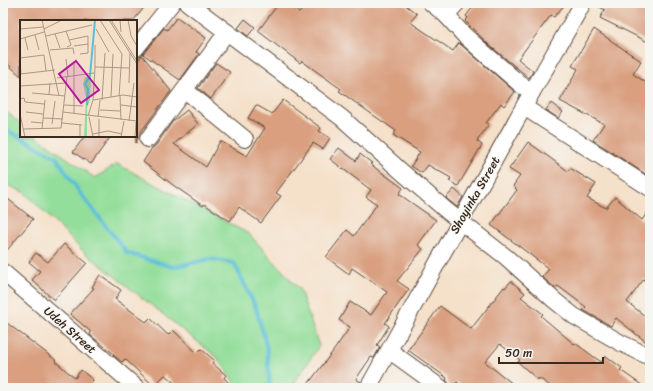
<svg xmlns="http://www.w3.org/2000/svg" width="653" height="391" viewBox="0 0 653 391" font-family="Sriracha,sans-serif">
<rect width="100%" height="100%" fill="#f6f6f2"/>
<filter id="ink" filterUnits="userSpaceOnUse"><feTurbulence type="fractalNoise" baseFrequency=".025" numOctaves="2"/><feDisplacementMap in="SourceGraphic" scale="8" xChannelSelector="R" yChannelSelector="G"/><feConvolveMatrix kernelMatrix="1 2 1 2 8 2 1 2 1" color-interpolation-filters="sRGB"/></filter>
<filter id="wash" filterUnits="userSpaceOnUse"><feTurbulence type="fractalNoise" baseFrequency=".012" numOctaves="4" result="noise"/><feDisplacementMap in="SourceGraphic" scale="16" xChannelSelector="R" yChannelSelector="G"/><feGaussianBlur stdDeviation="0.9" result="paint"/><feColorMatrix in="noise" values="0 0 0 0 0 0 0 0 0 0 0 0 0 0 0 0 0 1.4 0 .05"/><feComposite in="paint" operator="in"/></filter>
<g filter="url(#wash)">
<rect width="100%" height="100%" fill="#f5e0c9"/>
<polygon fill="#93de9a" stroke="#67845c" points="3,109 21,124 21,136 36,136 95,178 117,164 249,234 300,290 319,346 291,388 238,388 217,357 84,252 24,192 3,183"/>
<g fill="none" stroke-linecap="round" stroke-linejoin="round">
<polyline stroke="#5abed8" stroke-width="4" points="3,128 56,157 80,193 127,253 173,267 211,259 234,263 256,308 267,348 270,388"/>
</g>
<g id="blocks">
<g fill="#d99f7f">
<polygon points="3,3 148,3 133,21 21,21 21,76 3,60"/>
<polygon points="279,3 285,3 299,13 306,3 403,3 417,14 410,22 453,51 459,43 515,92 504,106 501,103 486,123 489,124 477,141 482,145 458,186 449,181 451,178 428,165 422,173 411,166 420,152 393,135 396,131 339,91 341,89 302,61 300,63 258,31"/>
<polygon points="476,3 566,3 554,17 551,15 518,59 533,71 529,78 488,44 465,21 468,18 466,16"/>
<polygon points="592,3 643,3 650,6 650,43 600,18 605,10"/>
<polygon points="177,17 206,38 196,52 199,54 180,80 143,54 164,28 167,30"/>
<polygon points="245,19 255,27 248,36 238,28"/>
<polygon points="594,29 641,61 633,74 650,85 650,177 593,140 604,124 560,101 578,69 572,66"/>
<polygon points="142,55 171,91 140,133 136,143 136,63"/>
<polygon points="216,63 230,72 211,99 198,88"/>
<polygon points="283,100 321,128 319,131 330,138 323,149 313,143 276,193 281,196 261,223 239,207 230,221 204,204 203,206 173,185 143,162 152,148 156,145 173,121 187,110 198,124 174,144 206,167 220,141 247,156 265,128 248,118 256,105 272,114"/>
<polygon points="551,103 563,112 558,118 546,110"/>
<polygon points="85,136 111,136 91,164 73,152"/>
<polygon points="528,142 568,171 570,168 596,184 587,198 606,208 615,197 642,220 650,209 650,283 644,279 627,302 650,320 650,345 616,318 611,326 583,310 586,307 558,286 555,288 542,277 549,269 491,225 517,190 513,186 520,176 509,169"/>
<polygon points="339,148 356,161 360,154 372,163 370,164 403,188 399,194 436,220 418,245 423,249 397,281 409,289 385,323 389,326 377,345 380,347 374,358 371,357 356,379 361,382 359,388 305,388 334,350 350,327 339,320 350,302 371,315 387,292 352,268 349,274 326,257 347,230 354,236 377,204 366,197 371,190 330,159"/>
<polygon points="454,189 463,197 457,207 446,198"/>
<polygon points="3,195 33,219 3,255"/>
<polygon points="64,244 87,263 54,300 32,280 40,271 29,262 36,253 48,262"/>
<polygon points="100,275 121,290 115,299 146,322 150,318 168,335 173,330 197,353 201,349 214,360 212,363 226,375 224,378 234,388 180,388 165,375 154,386 125,359 122,362 113,355 114,354 90,335 91,332 70,314 94,288 92,287"/>
<polygon points="511,281 525,293 521,297 543,314 541,316 574,344 575,343 601,362 606,356 622,368 620,370 646,388 553,388 539,378 538,380 518,362 520,360 500,344 485,362 518,388 464,388 457,382 452,388 450,388 449,384 446,380 447,378 408,350 440,306 471,329 504,287 505,288"/>
<polygon points="3,320 57,361 56,362 75,378 81,370 93,380 87,388 3,388"/>
</g>
</g>
</g>
<g filter="url(#ink)">
<use href="#blocks" fill-opacity="0" stroke="#574538" stroke-width="1"/>
<g fill="none" stroke-linecap="round" stroke-linejoin="round">
<defs>
<g id="minor">
<polyline points="188,3 342,118 402,172 447,211 506,257 554,300 574,316 621,343 650,357"/>
<polyline points="431,3 446,15 463,34 482,51 520,84 532,92"/>
<polyline points="446,15 457,3"/>
<polyline points="136,48 172,3"/>
<polyline points="185,90 245,139"/>
<polyline points="524,107 650,188"/>
<polyline points="148,139 227,32"/>
<polyline points="3,272 137,388"/>
<polyline points="390,351 441,388"/>
<polyline points="368,388 532,92 583,3"/>
</g>
</defs>
<use href="#minor" stroke="#574538" stroke-width="18"/>
<use href="#minor" stroke="#fff" stroke-width="16"/>
</g>
</g>
<g text-anchor="middle" stroke-width="3" stroke-linejoin="round" paint-order="stroke">
<g font-size="12" fill="#3b2a1e" stroke="#f6f6f2">
<text transform="translate(475 195) rotate(-60)" y="4">Shoyinka Street</text>
<text transform="translate(70 330) rotate(41)" y="4">Udeh Street</text>
</g>
</g>
<g transform="translate(20 20)">
<rect width="117" height="117" fill="#f5e0c9"/>
<path d="M65 57H71L70 80 67 88V117H64L66 77 63 64Z" fill="#93de9a"/>
<path fill="none" stroke="#5abed8" stroke-width="2" d="M67 85 68 69 65 64 70 56 75 0"/>
<path fill="none" stroke="#ab9785" stroke-width="1" d="M22 0 39 76M80 0 102 34 99 76M89 0 117 44M91 0 117 41M100 0 101 12M108 0 111 16 117 26M0 9 23 7M24 9 42 0M76 9 89 32M46 11 51 25 47 27M35 14 40 28M15 15 19 30M26 16 72 5M5 18 8 30M0 19 24 12M49 20 68 16V33L60 34M75 25V47M54 26 68 24M30 30 53 28 54 34M0 38 24 35 26 51M46 39 48 56M0 40 1 54M0 54 35 50M37 58 74 53M109 63 110 33M0 66 46 63M12 73 45 76M29 75 30 63M100 76 101 100M91 77 93 34M0 79 4 78 5 82 24 84M73 80 103 75 117 77M82 80 85 33M44 85 63 86M101 85 117 87M80 90 100 91M6 92 23 94M43 92 117 101M54 93V42M0 94 5 117M68 96 73 80 75 47 110 48M69 97 73 117M78 97 80 80M23 98 43 99M109 101 114 63M11 102 23 103M42 103 62 105M32 104 35 81M3 109 41 108 47 57M22 109 25 80M73 114 88 111 102 114M60 117V104M79 117V99M101 117 104 101M115 117 116 102"/>
<path fill="#b5179e" fill-opacity="0.15" stroke="#b5179e" stroke-width="2" d="M56 41 79 70 61 83 39 54Z"/>
<rect width="117" height="117" fill="none" stroke="#3b2a1e" stroke-width="2"/>
</g>
<rect width="653" height="391" fill="none" stroke="#f6f6f2" stroke-width="16"/>
<path d="M499 357v6h104v-6" fill="none" stroke="#3b2a1e" stroke-width="2"/>
<text x="505" y="357" font-size="12" fill="#3b2a1e" stroke="#f6f6f2" stroke-width="3" paint-order="stroke">50 m</text>
</svg>
